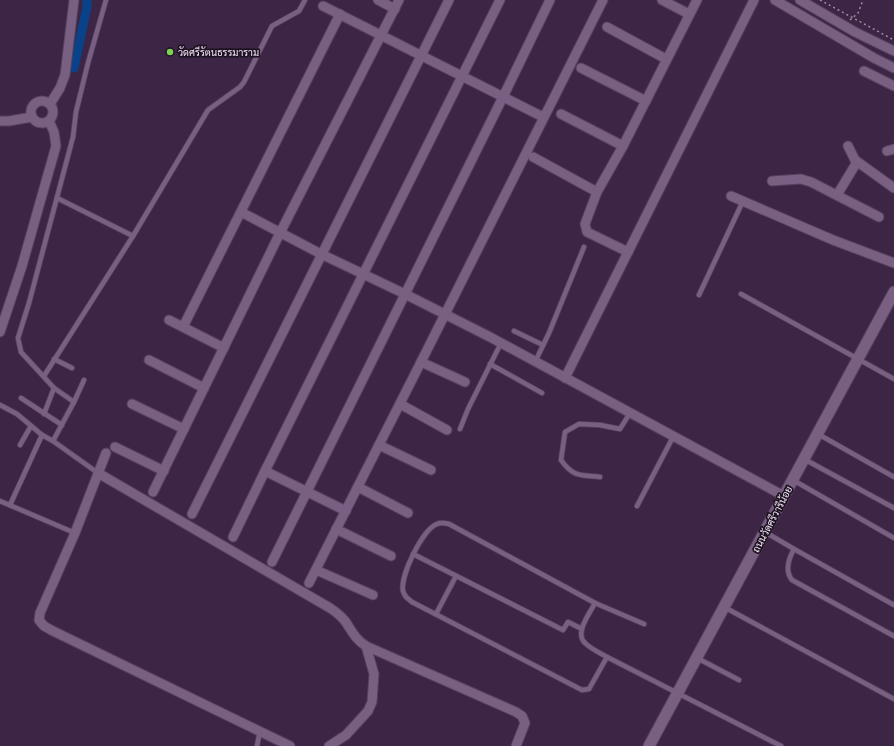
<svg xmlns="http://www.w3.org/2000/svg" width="894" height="746" viewBox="0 0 894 746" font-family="Manrope,Sarabun,sans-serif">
<rect width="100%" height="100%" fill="#3c2545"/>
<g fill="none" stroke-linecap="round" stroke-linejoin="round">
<polyline stroke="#094288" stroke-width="9" points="74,68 87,7 87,0"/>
<defs>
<g id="service">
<polyline points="57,198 133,236"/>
<polyline points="741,294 894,379"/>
<polyline points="699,295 743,201"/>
<polyline points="514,331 543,345"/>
<polyline points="54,359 72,368"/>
<polyline points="535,362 549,333 584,247"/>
<polyline points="490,364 542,393"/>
<polyline points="44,376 133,236 208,110 240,87 244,82 272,26 299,11 305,0"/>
<polyline points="21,398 62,425"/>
<polyline points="74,402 84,380"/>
<polyline points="0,405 17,414 42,435 53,441 98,473"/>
<polyline points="44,414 54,388"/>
<polyline points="460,429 468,409 501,343"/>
<polyline points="818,434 894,477"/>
<polyline points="53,441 74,402 54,388 21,352 18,338 29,303 73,137 76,112 88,63 106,0"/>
<polyline points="20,445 31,426"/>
<polyline points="804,459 894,508"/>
<path d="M600 477C580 475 573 477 561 460L565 432 579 424 600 425 620 429 630 413"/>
<polyline points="793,480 894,538"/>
<polyline points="0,501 75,533"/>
<polyline points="10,505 42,435"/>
<polyline points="637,506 673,437"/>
<polyline points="765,532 794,549"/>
<polyline points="413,554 563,630 568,622 582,629"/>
<path d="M595 603C590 613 574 633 585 643 591 649 600 653 607 657L781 746"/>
<path d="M894 605 794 549C789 558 784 570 792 580L894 636"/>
<polyline points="724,607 894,699"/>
<polyline points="436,614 456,576"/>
<path d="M607 657 589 689 582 690 412 602 406 597C405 595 404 594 403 591 400 576 422 530 437 524 441 522 445 523 449 524L595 603 644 624"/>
<polyline points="697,658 739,680"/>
<polyline points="257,746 260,731"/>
</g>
<g id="minor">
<polyline points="378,0 395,9"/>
<polyline points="662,0 689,14"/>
<polyline points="775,0 874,58 894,68"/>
<polyline points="800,0 855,32 894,51"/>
<polyline points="323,6 543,117"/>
<polyline points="607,27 666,59"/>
<polyline points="581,68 646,101"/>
<polyline points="864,71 894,86"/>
<circle cx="42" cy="112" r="11"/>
<polyline points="50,104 60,88 65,75 74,0"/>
<polyline points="561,114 623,146"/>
<polyline points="0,121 9,121 32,117"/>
<polyline points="848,146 855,160 894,188"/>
<polyline points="887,151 894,149"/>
<polyline points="533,157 597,192"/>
<polyline points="772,181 801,179 811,182 879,217"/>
<polyline points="837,195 857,162"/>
<polyline points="731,196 833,240 894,263"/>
<polyline points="241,212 321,254 405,294 490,337 784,496"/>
<polyline points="628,252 587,232 585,224 597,192 623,146 697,0"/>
<polyline points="169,320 224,348"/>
<polyline points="183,327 340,14"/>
<polyline points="0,332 22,266 56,146 54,132 49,121"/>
<polyline points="149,360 204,388"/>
<polyline points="421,362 465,382"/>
<polyline points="565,378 754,0"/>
<polyline points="132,404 184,429"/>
<polyline points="400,404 447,430"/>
<polyline points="379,445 431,470"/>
<polyline points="115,447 164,471"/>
<polyline points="106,453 75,533 40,613 39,620 44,626 53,631 290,746"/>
<polyline points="265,471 346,511"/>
<path d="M98 473 330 608C336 612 341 616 345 621 352 631 355 639 366 646L516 712 522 716 525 723 516 746"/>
<polyline points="358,487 408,513"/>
<polyline points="153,492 280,233 399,0"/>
<polyline points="192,514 449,0"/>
<polyline points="336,529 391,556"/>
<polyline points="233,537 265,471 500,0"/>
<polyline points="272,562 503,97 550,0"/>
<polyline points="316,570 373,595"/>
<polyline points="309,583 421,362 603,0"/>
<polyline points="329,746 346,735 368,711 372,702 374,674 366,646"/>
</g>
<polyline id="secondary" points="649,746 894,292"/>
</defs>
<use href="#service" stroke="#56415d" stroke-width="6"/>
<use href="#minor" stroke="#56415d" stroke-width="11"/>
<use href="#secondary" stroke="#56415d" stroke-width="13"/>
<g stroke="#a08da7" stroke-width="1.5" stroke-dasharray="2 3" stroke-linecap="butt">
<polyline points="820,0 892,39"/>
<polyline points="850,20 858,13 863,0"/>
</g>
<use href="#service" stroke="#795f82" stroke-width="4.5"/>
<use href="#minor" stroke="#795f82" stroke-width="9"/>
<use href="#secondary" stroke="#795f82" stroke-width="11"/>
</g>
<circle fill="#7cd155" stroke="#1e1321" stroke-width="1.5" cx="170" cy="52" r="4"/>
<g text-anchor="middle" stroke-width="3.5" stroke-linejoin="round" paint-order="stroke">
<g font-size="10" fill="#f8e9fd" stroke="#1e1321" text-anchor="start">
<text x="178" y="56">วัดศรีรัตนธรรมาราม</text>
</g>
<g font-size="10" fill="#f8e9fd" stroke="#1e1321">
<text transform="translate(772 519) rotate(-62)" y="4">ถนนวัดศรีวารีน้อย</text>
</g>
</g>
</svg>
